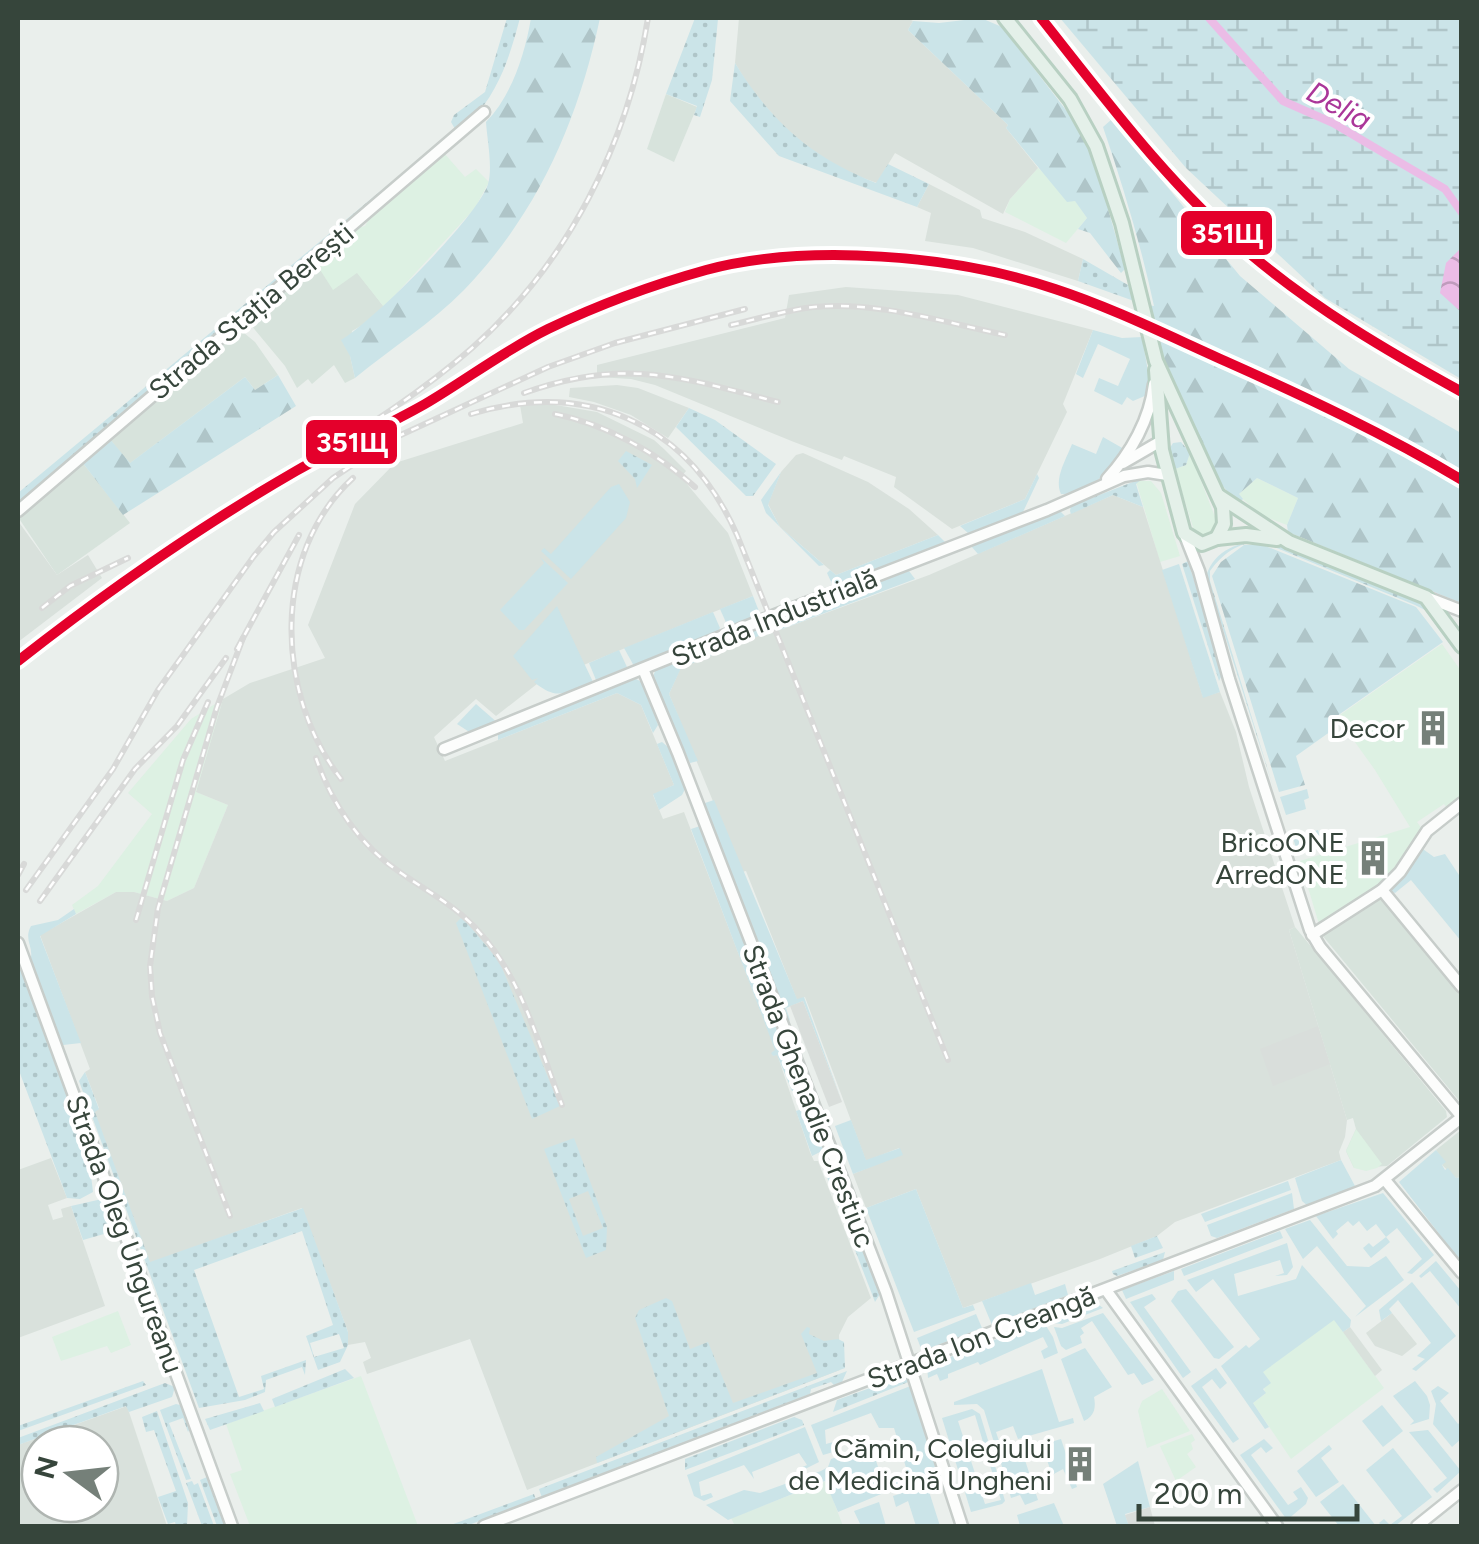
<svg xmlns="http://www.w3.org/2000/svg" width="1479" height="1544" viewBox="0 0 1479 1544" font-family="Figtree,sans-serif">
<defs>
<pattern id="grass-dots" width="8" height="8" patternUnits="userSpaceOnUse" patternTransform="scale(2.5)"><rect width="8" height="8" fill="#cbe4e8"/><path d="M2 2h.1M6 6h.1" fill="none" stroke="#afc5c8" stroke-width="1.8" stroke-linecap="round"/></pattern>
<pattern id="forest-firs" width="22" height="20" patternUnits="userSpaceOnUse" patternTransform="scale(2.5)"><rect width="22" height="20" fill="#cbe4e8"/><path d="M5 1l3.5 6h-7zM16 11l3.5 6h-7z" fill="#afc5c8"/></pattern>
<pattern id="wetland-marsh" width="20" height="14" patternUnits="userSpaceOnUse" patternTransform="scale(2.5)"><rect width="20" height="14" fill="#cbe4e8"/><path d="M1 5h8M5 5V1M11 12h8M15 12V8" fill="none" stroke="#afc5c8"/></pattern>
<pattern id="water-waves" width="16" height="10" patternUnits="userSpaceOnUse" patternTransform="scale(2.5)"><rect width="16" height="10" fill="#ebbce6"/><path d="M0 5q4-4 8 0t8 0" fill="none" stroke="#bf9bbc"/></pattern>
</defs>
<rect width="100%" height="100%" fill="#eaefec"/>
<g fill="#d7e3dc">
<polygon points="666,94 697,107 674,162 647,149"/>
<polygon points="315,262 357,272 384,307 366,323 352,331 350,356 355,378 345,383 334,365 312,384 308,379 297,388 285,366 246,319"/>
<polygon points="238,328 255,342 278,375 255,390 245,377 129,464 109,438"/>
<polygon points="82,462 130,523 57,575 18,517"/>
<polygon points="1381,896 1461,996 1461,1103 1322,935"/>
<polygon points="1295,927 1446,1111 1447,1117 1387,1166 1354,1168 1346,1151 1356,1129 1353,1118 1347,1120 1289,930"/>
<polygon points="1461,1130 1461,1177 1456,1178 1442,1165 1445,1162 1436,1150"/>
</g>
<g fill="#ddf1e3">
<polygon points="444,153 465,177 476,169 489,182 475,208 384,307 357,273 333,290 315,262 354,229 365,226 372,214"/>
<polygon points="1038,168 1075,200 1087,218 1066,243 1005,212 1010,199"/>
<polygon points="1190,453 1217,522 1215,529 1204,536 1195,534 1175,469 1186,465"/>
<polygon points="1257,478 1298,498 1287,525 1261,515 1238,495"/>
<polygon points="1136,481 1151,481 1161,493 1180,556 1160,562"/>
<polygon points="1442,644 1461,671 1461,798 1447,808 1444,804 1417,822 1422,829 1384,884 1338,915 1319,924 1300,861 1410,827 1375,770 1337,717"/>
<polygon points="223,699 196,792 228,805 194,888 167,901 134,892 116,892 76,914 72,905 98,886 152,814 128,793 191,719"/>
<polygon points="1356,1129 1382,1164 1377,1168 1366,1171 1354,1168 1346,1151"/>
<polygon points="118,1311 131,1345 111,1353 107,1346 61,1361 52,1337"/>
<polygon points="1334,1319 1384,1388 1291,1459 1253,1403 1265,1394 1262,1372"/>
<polygon points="361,1376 418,1526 250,1526 230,1474 242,1470 226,1424"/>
<polygon points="1162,1389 1190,1431 1147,1448 1138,1411 1142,1401"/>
<polygon points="1192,1434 1195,1440 1191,1443 1193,1449 1187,1454 1196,1467 1176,1481 1160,1446"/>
</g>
<g fill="#d9e1dc" fill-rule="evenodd">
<polygon points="739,18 907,18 913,21 908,30 1008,125 1006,128 1038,168 1010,199 1003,214 895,153 877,183 844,171 822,159 786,130 750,88 735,63"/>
<polygon points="929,184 980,210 982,218 1025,232 1083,259 1078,281 973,248 925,241 931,213 917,207"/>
<polygon points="846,287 958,295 1093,330 1063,404 1067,412 1025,499 952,529 894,487 896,477 844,456 842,460 794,442 655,385 631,379 597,377 597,365 785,318 789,295"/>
<polygon points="617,385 638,388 689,408 668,438 631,415 594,402 569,397 570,388"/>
<polygon points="544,403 597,412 654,440 664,449 686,471 681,477 728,533 753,596 537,684 496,716 476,699 434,737 445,761 617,693 641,705 674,785 653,795 663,819 684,812 776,1051 772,1052 773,1056 777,1054 810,1152 814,1161 818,1161 871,1298 848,1317 839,1335 840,1370 527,1490 470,1339 367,1374 363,1362 371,1358 365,1342 348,1345 348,1332 302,1208 150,1263 94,1111 99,1108 85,1072 90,1069 40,935 116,892 134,892 167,901 194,888 228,805 196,792 223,699 250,683 325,658 308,625 355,504 395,463 523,423 520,405"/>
<polygon points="803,453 868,482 909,509 938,535 836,575 780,527 768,504 781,472 796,455"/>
<polygon points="1113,495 1143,507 1203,697 1220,692 1236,732 1249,787 1295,927 1289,930 1347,1120 1345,1137 1339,1152 1341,1160 1175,1222 1157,1236 1100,1259 963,1308 916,1189 866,1208 853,1174 902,1154 899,1148 866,1161 805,997 797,1000 746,871 742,872 669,694 681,667 768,632 769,634 929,575"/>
<polygon points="18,521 57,575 88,555 102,578 18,642"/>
<polygon points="51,1158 67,1198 48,1205 53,1220 63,1217 61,1209 71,1206 105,1306 18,1338 18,1170"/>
<polygon points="1392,1313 1417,1344 1402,1356 1375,1346 1366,1333"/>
<polygon points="1350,1327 1382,1370 1375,1376 1343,1332"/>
<path d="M127 1406 167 1526 174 1524 175 1526H18V1445ZM40 1444H100V1504H40Z"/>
</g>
<polygon fill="#dcede3" points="826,1481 843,1526 735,1526 731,1518"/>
<g fill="url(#grass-dots)" fill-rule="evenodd">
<path d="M507 18H520C509 59 499 91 470 122L18 505V493L455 129 451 122 454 115 485 92Z"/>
<polygon points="695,18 718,19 712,80 700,117 694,115 697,106 666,94"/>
<path d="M735 63C772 123 811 157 876 183L888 164 929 184 917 207 779 156 730 101Z"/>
<polygon points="1083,259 1128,285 1134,301 1078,281"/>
<polygon points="689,408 715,420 776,464 753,496 746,496 676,427"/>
<polygon points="1181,442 1190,453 1186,465 1175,469 1168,451 1173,443"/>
<polygon points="626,451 652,465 637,488 635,479 618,461"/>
<polygon points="1143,478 1136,484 1143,507 1113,495 1071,514 1070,511 1071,506"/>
<path d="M1264 540 1418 602 1425 607 1456 653 1425 610 1415 605 1262 542C1240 541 1223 553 1210 571V581L1275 793 1206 576C1215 549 1239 542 1264 540Z"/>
<polygon points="1188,561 1223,673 1219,681 1182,564"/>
<polygon points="462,917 499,961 560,1106 532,1119 456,923"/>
<polygon points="18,960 94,1165 90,1167 93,1192 80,1199 67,1198 18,1068"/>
<path d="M85 1072 99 1109 95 1112 150 1262 303 1208 348 1332V1345L340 1362 318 1370 306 1336 333 1325 302 1231 194 1270 239 1397 264 1389 261 1376 306 1360 305 1375 302 1367 266 1380 265 1392 245 1400 199 1408 79 1081ZM339 1334 344 1348 314 1357 310 1343Z"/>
<path d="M574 1138 607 1227 606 1250 586 1258 544 1149ZM588 1191 603 1228 583 1236 569 1199Z"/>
<polygon points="828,1167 880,1294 875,1302 824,1169"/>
<polygon points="102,1199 107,1203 114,1225 111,1232 83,1240 71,1206"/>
<polygon points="1157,1236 1163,1248 1135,1258 1131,1246"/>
<polygon points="1165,1252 1163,1260 1117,1276 1113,1274 1112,1271"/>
<polygon points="666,1298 672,1301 690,1349 708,1342 733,1403 817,1373 801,1334 807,1327 810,1328 809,1334 824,1341 838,1339 844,1342 845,1368 597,1463 596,1457 669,1416 635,1318 639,1310"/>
<polygon points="345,1369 354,1378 275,1407 272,1399"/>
<polygon points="847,1371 842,1382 834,1385 831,1382 811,1389 810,1394 542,1498 539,1489"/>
<polygon points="903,1376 911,1381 833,1412 837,1400"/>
<polygon points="143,1381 146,1385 18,1431 18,1426"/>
<polygon points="165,1383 175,1387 172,1397 129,1412 126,1406 18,1445 18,1438"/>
<polygon points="260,1403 264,1411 210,1430 205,1419"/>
<polygon points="176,1404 184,1406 191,1426 188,1432 183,1418 169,1423 191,1479 186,1480 160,1410"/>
<polygon points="157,1411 188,1503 187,1526 176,1526 175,1522 168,1524 158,1497 176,1491 154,1430 146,1432 142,1417"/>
<polygon points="794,1417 802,1420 804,1425 685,1470 685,1459"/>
<polygon points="207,1477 225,1526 217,1526 200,1480"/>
<polygon points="192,1481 194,1485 198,1483 214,1526 202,1526 186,1483"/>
<polygon points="534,1494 536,1500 466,1526 448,1526"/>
</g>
<g fill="url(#forest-firs)">
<path d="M531 18H600C578 121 538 213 464 290 432 323 390 349 355 378L350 356 341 340C372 322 478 217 488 184 493 167 487 139 486 122 512 95 525 54 531 18Z"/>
<polygon points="981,18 1002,27 1079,127 1092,152 1125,269 1121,273 1090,233 1078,229 1087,218 1075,201 1067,202 1006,128 1008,125 908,30 913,21 939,23"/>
<path d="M1112 119 1240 276 1349 369 1461 433V472L1346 408 1152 321 1147 305 1154 306C1141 245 1123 186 1103 127Z"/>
<polygon points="1160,335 1295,393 1392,442 1461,486 1461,603 1288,532 1287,525 1298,498 1257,478 1239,494 1243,499 1238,504 1211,472 1160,351 1156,336"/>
<polygon points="278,375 296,406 123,515 82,462 109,438 130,463 245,377 255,390"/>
<polygon points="1244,545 1263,545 1416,607 1443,642 1337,716 1341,724 1296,756 1305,785 1279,792 1212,576 1221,562"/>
</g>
<polygon fill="url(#wetland-marsh)" points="1060,18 1461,18 1461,379 1325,298 1186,168"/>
<g fill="#cbe4e8">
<polygon points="1093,330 1122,338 1142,337 1149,377 1147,395 1133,401 1127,397 1122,405 1094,391 1099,378 1118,386 1130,359 1098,344 1083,378 1076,374"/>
<path d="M1103 437 1124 449C1111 470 1087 496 1061 494 1054 478 1066 460 1072 444L1096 454Z"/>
<polygon points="781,472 768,505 780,527 824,565 819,566 766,513 761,500"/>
<polygon points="1037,474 1039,478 1023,512 968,533 960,526 1025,499"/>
<polygon points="619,484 630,502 626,518 571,579 541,551 544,548 551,554 611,487"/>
<polygon points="1060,511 1065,516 978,554 971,546"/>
<polygon points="938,535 945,542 833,586 827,573 830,570 836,575"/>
<polygon points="540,557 568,583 524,630 519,630 500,610 544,563"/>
<polygon points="1179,564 1220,692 1203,698 1162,570"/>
<polygon points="909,571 915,579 777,631 775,621"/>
<polygon points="753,596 760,614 728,627 720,609"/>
<path d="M557 606 593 682C566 692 558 702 534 682L538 678 532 680 513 656Z"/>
<polygon points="713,612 720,628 717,632 634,666 624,648"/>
<polygon points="767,624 768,632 681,668 669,694 698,761 690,763 653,677 655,671"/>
<polygon points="619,650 627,667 596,680 589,663"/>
<polygon points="634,678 644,683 658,725 653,733 641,705 617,693 498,740 498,733"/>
<polygon points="476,704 499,724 471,733 457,724"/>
<polygon points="662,742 668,747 685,789 682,795 659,810 653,794 674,785 657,744"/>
<polygon points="1307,789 1309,798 1304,800 1306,809 1286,815 1280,797"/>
<polygon points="714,800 797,999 804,997 842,1102 803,1001 786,1008 790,1020 787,1022 702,804"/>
<polygon points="700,826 800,1091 792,1091 777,1055 773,1056 771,1053 775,1050 691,829"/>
<polygon points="1318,830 1322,846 1298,854 1293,838"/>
<polygon points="1420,847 1434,857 1445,854 1461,878 1461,941 1411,880 1395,893 1388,890"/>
<path d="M74 909 76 914 40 936 81 1043 63 1045 30 961C35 948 23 940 31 926L58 920Z"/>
<polygon points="804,1108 808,1109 824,1150 812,1156 796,1111"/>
<polygon points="851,1120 866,1160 900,1148 903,1155 853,1174 835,1126"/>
<polygon points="1436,1150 1446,1162 1442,1165 1445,1170 1448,1168 1456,1178 1461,1177 1461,1262 1399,1182"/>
<polygon points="1341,1160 1355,1186 1308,1206 1302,1201 1295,1178"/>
<polygon points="1288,1181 1291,1190 1205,1222 1201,1214"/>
<polygon points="916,1189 963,1308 973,1305 975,1310 914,1332 866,1208"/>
<polygon points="1292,1193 1294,1209 1217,1238 1211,1236 1207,1225"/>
<polygon points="1383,1193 1434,1255 1412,1274 1407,1273 1422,1259 1397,1228 1386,1237 1390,1242 1371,1258 1363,1248 1369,1243 1373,1247 1386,1237 1376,1224 1367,1231 1359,1221 1353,1226 1348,1221 1336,1231 1338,1234 1333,1239 1316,1216"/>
<polygon points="1310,1220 1347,1266 1369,1267 1386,1256 1404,1280 1355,1317 1366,1306 1317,1246 1303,1259 1285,1229"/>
<polygon points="1280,1231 1283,1238 1184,1276 1181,1269"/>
<polygon points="1287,1243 1293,1267 1287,1275 1275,1276 1284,1273 1280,1260 1234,1274 1238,1296 1296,1279 1302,1265 1351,1320 1350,1327 1343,1332 1334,1320 1263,1372 1271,1383 1263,1389 1266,1393 1253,1403 1269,1427 1265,1429 1221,1366 1246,1345 1249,1348 1260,1339 1213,1279 1196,1292 1187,1280"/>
<polygon points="1436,1261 1461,1291 1461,1309 1430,1271 1421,1278 1419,1276"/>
<polygon points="1174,1271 1174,1280 1126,1299 1122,1290"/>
<polygon points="1412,1282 1456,1336 1416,1371 1412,1369 1425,1359 1417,1356 1431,1343 1398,1300 1389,1309 1392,1313 1381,1321 1379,1310"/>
<polygon points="1031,1283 1035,1295 1065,1284 1068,1295 992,1325 982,1301"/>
<polygon points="1186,1289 1234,1347 1219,1359 1214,1358 1171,1301 1178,1291"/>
<polygon points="1152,1294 1156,1299 1144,1307 1191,1372 1183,1378 1130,1302"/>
<polygon points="1094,1301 1103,1308 1062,1324 1053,1323 1052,1318"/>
<polygon points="1103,1313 1154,1380 1142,1385 1134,1373 1128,1375 1092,1321 1081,1328 1084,1333 1080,1336 1082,1343 1066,1350 1061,1346 1054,1327 1062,1328"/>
<polygon points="976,1314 982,1328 922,1351 917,1338"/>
<polygon points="1043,1321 1053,1337 1058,1353 1044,1359 1041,1351 1048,1347 1043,1337 980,1365 978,1362 948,1374 948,1378 940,1381 937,1374 928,1378 927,1366"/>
<path d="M1085 1348 1112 1387 1094 1397C1096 1407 1095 1416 1084 1421L1061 1359Z"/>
<polygon points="1216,1368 1227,1383 1220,1389 1212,1379 1202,1387 1239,1439 1233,1443 1191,1386"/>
<polygon points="1042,1369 1059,1422 1073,1418 1074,1423 1018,1439 1013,1426 996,1432 1001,1447 996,1449 984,1410 977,1404 954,1405 954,1402"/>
<polygon points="1415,1381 1427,1396 1430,1405 1429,1419 1410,1425 1414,1421 1393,1396"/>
<polygon points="913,1385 931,1439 929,1446 938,1476 894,1487 890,1482 902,1479 901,1476 908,1474 894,1428 879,1428 871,1413 825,1430 826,1444 837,1441 840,1450 823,1455 811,1425"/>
<polygon points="1438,1386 1449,1393 1440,1401 1458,1424 1461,1422 1461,1439 1452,1447 1433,1424 1436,1404 1431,1391"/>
<polygon points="1382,1405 1403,1431 1383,1447 1362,1421"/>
<polygon points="972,1409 980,1414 991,1450 986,1452 975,1415 958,1421 985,1504 1001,1500 987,1456 992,1455 1005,1501 1002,1504 971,1512 942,1418"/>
<polygon points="805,1427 819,1462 799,1472 798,1469 807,1465 799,1453 752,1472 754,1479 744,1465 699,1482 701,1496 711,1493 713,1497 704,1501 694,1496 687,1475"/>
<polygon points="1428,1430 1461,1471 1437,1493 1433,1489 1447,1478 1409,1432"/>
<polygon points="1061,1439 1077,1487 1072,1489 1063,1469 1052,1475 1043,1448 1044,1444"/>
<polygon points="1264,1439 1273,1448 1266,1453 1261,1447 1251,1455 1288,1505 1298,1499 1293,1492 1301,1487 1308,1498 1306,1504 1287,1520 1240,1455"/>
<polygon points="1033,1442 1041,1456 1037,1460 1033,1450 1023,1454 1038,1500 1025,1505 1020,1495 1011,1498 998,1453"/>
<polygon points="871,1445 886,1492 838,1512 825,1481 728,1520 706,1505 744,1490 760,1493 821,1471 828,1467 831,1459"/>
<polygon points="1329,1445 1332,1449 1321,1458 1339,1482 1316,1497 1297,1471"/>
<polygon points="1393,1448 1432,1497 1395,1526 1382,1526 1379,1523 1384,1519 1390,1525 1402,1516 1366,1470"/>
<polygon points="1138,1461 1150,1507 1125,1514 1129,1526 1117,1526 1103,1484"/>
<polygon points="1343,1484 1376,1526 1339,1526 1320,1502"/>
<polygon points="927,1485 940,1526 916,1526 908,1501 896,1507 893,1496"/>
<polygon points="879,1502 886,1526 861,1526 854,1511"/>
<polygon points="1054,1503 1064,1526 1020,1526 1017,1515"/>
</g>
<g fill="#d9dedb">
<polygon points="803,1001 842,1102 829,1107 790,1006"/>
<polygon points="1318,1026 1330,1064 1273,1086 1260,1049"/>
<polygon points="1150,1507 1155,1526 1129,1526 1125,1515"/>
</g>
<polygon fill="url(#water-waves)" points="1461,248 1461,312 1440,293 1446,263"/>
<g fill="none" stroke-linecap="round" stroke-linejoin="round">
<polyline stroke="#ebbce6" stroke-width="8" points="1209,18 1283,101 1333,123 1445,189 1462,213"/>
<defs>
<g id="minor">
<polyline points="1123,463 1161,441"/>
<path d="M1107 479C1131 453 1150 419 1154 384"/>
<polyline points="18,511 484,112"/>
<polyline points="1184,533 1199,571 1229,679 1310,930 1320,947 1462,1117"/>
<polyline points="1426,597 1462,611"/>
<polyline points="643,669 678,753 886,1292 962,1526"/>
<polyline points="444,749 770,617 1047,510 1124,476 1148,472 1167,475"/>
<polyline points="1382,890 1462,987"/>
<polyline points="1312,935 1382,890 1400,872 1427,831 1462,803"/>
<polyline points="18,943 232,1526"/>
<polyline points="1385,1180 1462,1273"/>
<polyline points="1106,1290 1277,1526"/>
<polyline points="484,1526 1375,1186 1462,1117"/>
<polyline points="1417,1526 1462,1490"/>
</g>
<g id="major">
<polyline points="1005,18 1070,99 1096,146 1122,223 1156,361 1223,507 1224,524 1217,538"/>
<polyline points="1156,370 1162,450 1184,533 1202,544 1217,538 1246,535 1277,539"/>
<polyline points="1219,496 1289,542 1426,597 1462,646"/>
</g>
</defs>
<use href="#minor" stroke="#c7cdca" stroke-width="15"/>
<use href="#major" stroke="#b8d0c2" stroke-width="18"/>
<use href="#minor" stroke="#fcfdfc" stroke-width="10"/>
<use href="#major" stroke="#e4f0e9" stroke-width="12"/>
<defs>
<g id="rail">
<path d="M731 325C758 319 786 310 814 307 877 301 943 322 1005 335"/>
<path d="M524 393C624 357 680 377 778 402"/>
<path d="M471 414C588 379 688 423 737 535L948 1060"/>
<path d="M555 414C606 424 657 453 695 487"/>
<path d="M310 462C366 427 422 392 472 348 568 263 628 144 648 18"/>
<polyline points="42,608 70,586 128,558"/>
<polyline points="237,649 299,535"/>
<path d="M316 758C332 804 360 846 401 873 428 892 458 907 480 933 523 980 539 1047 562 1105"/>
<path d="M341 779C275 694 271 553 353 478"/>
<polyline points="18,875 24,864"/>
<polyline points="26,890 113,769 158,690 254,556 274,532 333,478 390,440 548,367 615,343 745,309"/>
<polyline points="40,901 135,769 177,726 226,658"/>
<polyline points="136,920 183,760 208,702"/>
<polyline points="230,1216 160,1033 152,996 150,966 158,908 217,707 243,638"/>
</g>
</defs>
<use href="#rail" stroke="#d8d9d8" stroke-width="6"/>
<use href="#rail" stroke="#fff" stroke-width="2.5" stroke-dasharray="8" stroke-linecap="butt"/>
<defs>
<g id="rail-1">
<path d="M1041 18C1106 100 1169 185 1249 253 1314 308 1387 351 1462 392"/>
<path d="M18 661C106 592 199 527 296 471 338 447 383 428 425 404 466 380 505 350 548 329 598 305 652 285 706 270 808 243 955 255 1055 289 1113 308 1169 336 1225 361 1306 397 1385 434 1462 480"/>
</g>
</defs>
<use href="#rail-1" stroke="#fff" stroke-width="18"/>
<use href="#rail-1" stroke="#e4002b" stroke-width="10"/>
</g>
<defs>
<symbol id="building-bare" viewBox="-9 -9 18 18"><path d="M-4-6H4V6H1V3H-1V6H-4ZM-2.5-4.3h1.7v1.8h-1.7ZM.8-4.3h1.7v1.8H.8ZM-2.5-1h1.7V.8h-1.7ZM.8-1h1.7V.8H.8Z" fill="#758079" stroke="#fff" stroke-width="2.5" paint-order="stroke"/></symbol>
</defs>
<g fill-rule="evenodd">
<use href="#building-bare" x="1408" y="703" width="50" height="50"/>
<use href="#building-bare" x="1348" y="833" width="50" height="50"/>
<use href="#building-bare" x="1055" y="1439" width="50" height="50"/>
</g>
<g text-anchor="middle" stroke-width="8" stroke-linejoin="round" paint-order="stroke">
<g font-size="28" fill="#36453b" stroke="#fff">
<text transform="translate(251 311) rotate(-40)" y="10">Strada Stația Berești</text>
<text transform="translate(774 617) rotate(-22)" y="10">Strada Industrială</text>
<text transform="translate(809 1096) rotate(69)" y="10">Strada Ghenadie Crestiuc</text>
<text transform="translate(125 1234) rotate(70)" y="10">Strada Oleg Ungureanu</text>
<text transform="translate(981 1337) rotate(-21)" y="10">Strada Ion Creangă</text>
</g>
<g font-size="28" fill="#36453b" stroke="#fff" text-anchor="end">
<text x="1405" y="738">Decor</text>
<text x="1345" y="852">BricoONE<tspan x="1345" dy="32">ArredONE</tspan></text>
<text x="1052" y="1458">Cămin, Colegiului<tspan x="1052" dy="32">de Medicină Ungheni</tspan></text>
</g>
<g font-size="30" font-style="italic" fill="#aa3699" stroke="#fff">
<text transform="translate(1339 106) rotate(29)" y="10">Delia</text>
</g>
</g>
<g stroke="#fff" stroke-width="4">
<rect x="1179" y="209" width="95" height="48" rx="10" fill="#e4002b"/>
<rect x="304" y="418" width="95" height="48" rx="10" fill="#e4002b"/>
</g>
<g font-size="28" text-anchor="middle" font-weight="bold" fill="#fff">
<text x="1227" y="243">351Щ</text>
<text x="352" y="452">351Щ</text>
</g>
<rect width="1479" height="1544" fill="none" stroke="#36453b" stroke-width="40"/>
<g transform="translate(70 1474) rotate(285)"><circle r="48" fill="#ffffff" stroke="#afb5b1" stroke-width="2.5"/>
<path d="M0-8L18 38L0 25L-18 38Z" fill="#758079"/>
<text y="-15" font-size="28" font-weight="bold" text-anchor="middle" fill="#36453b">N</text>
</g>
<path d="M1139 1504v15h218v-15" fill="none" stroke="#36453b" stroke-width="5"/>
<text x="1154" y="1504" font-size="30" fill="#36453b" stroke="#ffffff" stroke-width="8" paint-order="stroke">200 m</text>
</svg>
